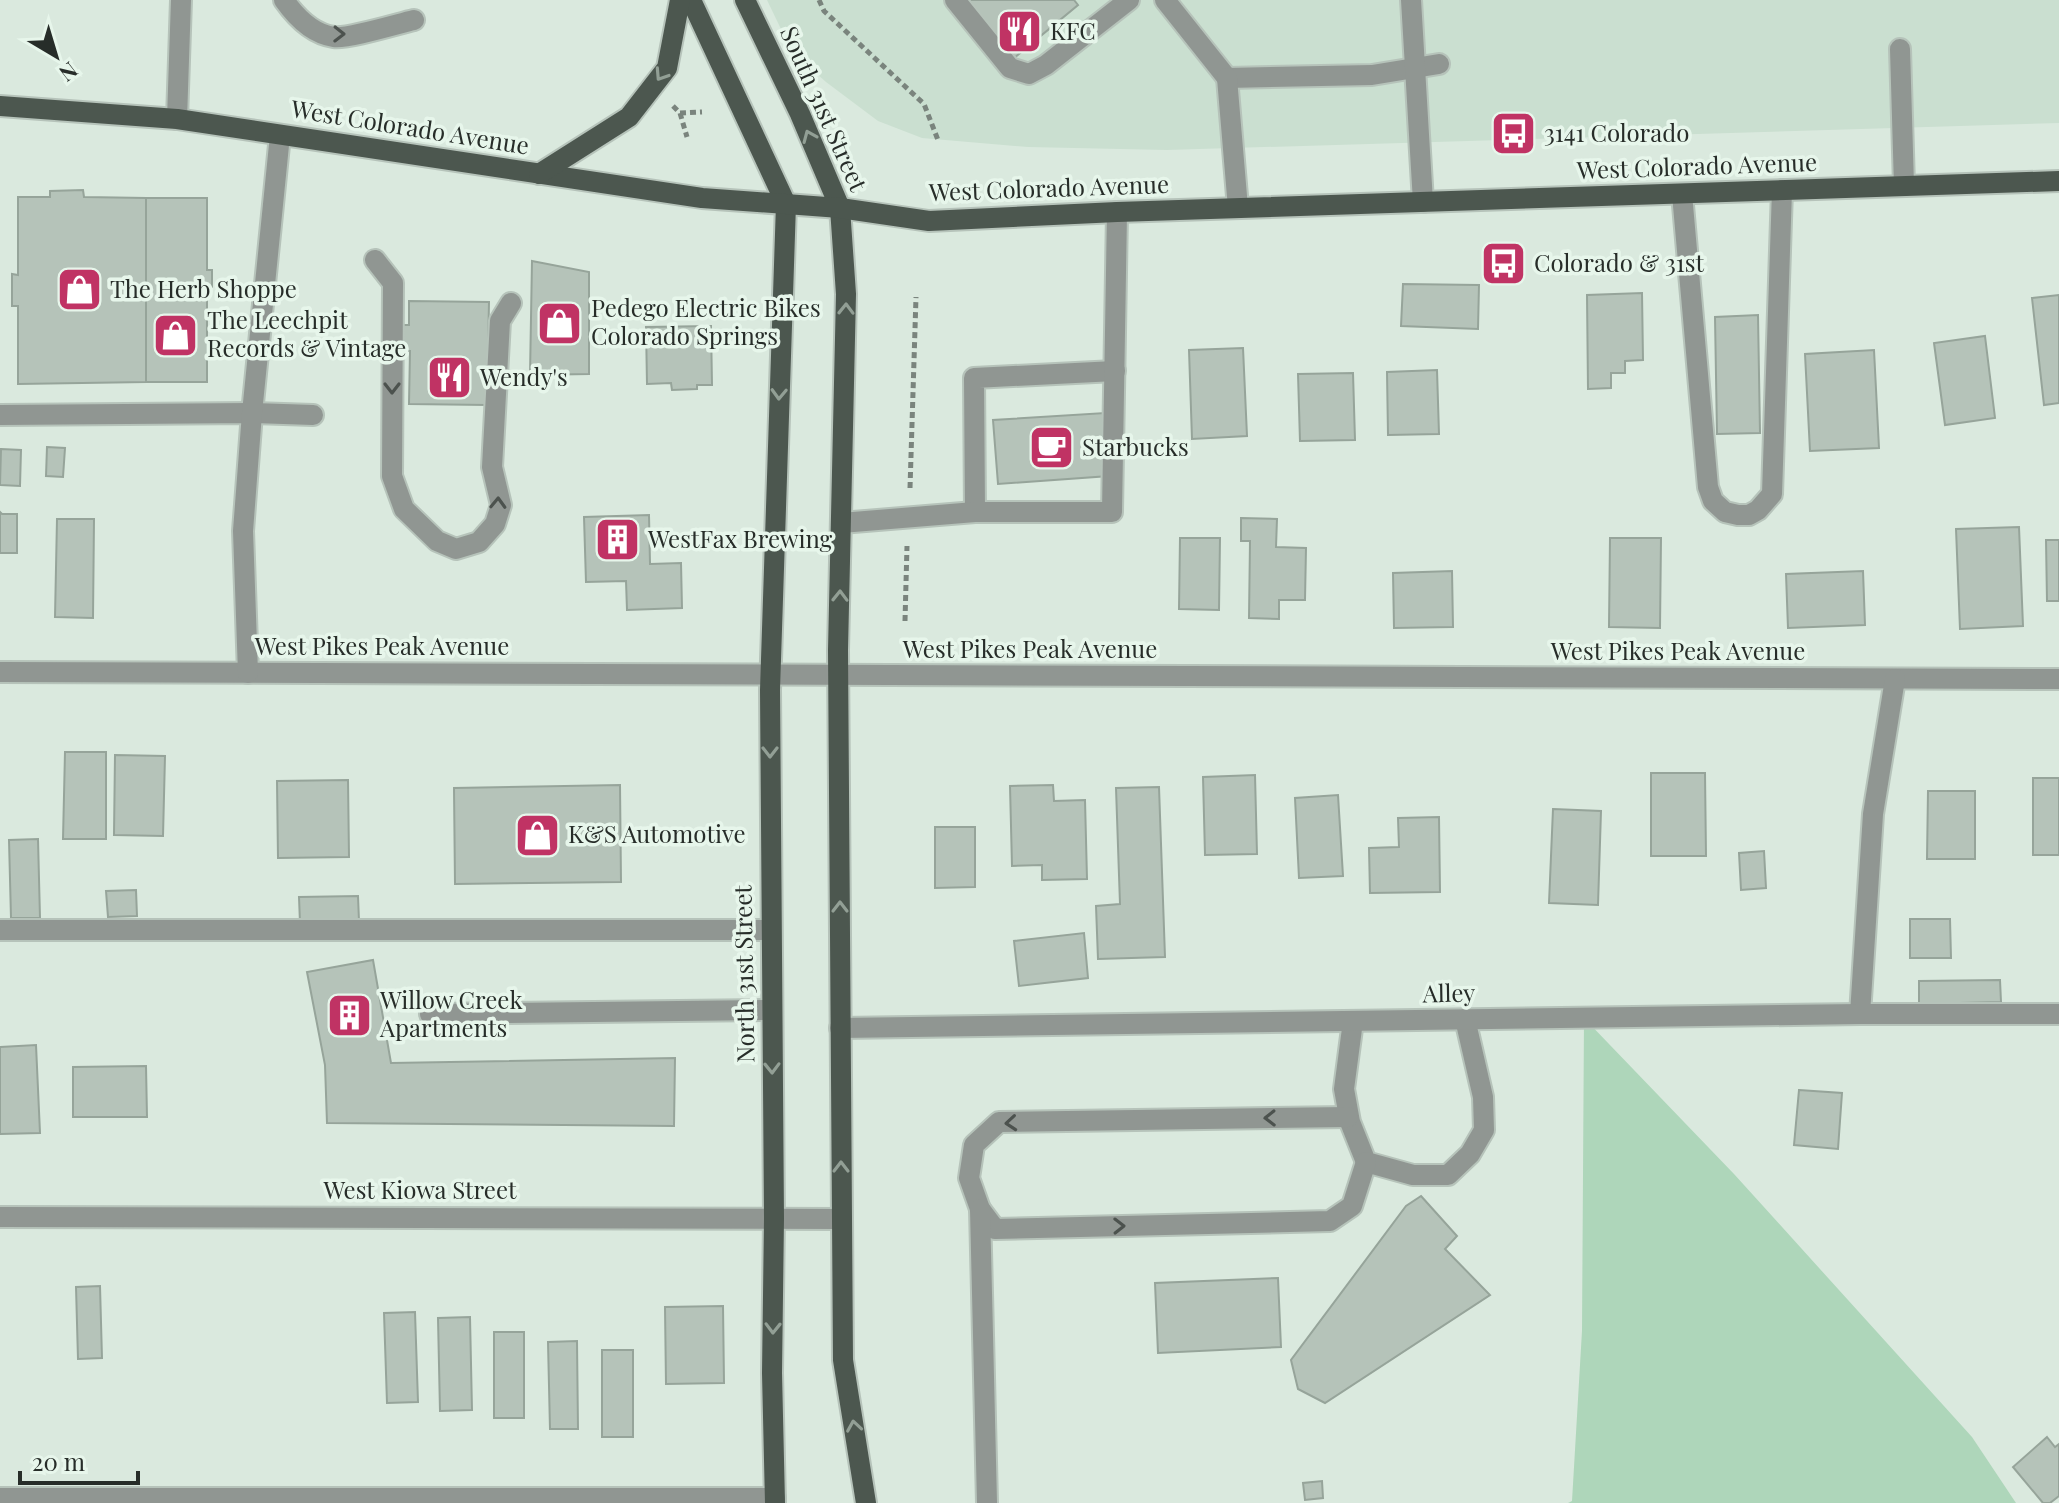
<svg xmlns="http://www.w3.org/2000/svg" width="2059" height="1503" viewBox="0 0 2059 1503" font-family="'Playfair Display',serif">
<rect width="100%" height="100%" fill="#dae9de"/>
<polygon fill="#cadfd0" points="767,0 2059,0 2059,123 1167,150 1028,147 922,138 878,121 826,82 792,52"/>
<polygon fill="#aed6ba" points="1584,1018 1734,1174 1972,1437 2016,1503 1568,1503 1572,1501 1582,1331"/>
<g fill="#b5c3b9" stroke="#96a49a" stroke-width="2">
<polygon points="967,0 1074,0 1078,5 1014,58"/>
<polygon points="83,190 84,197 146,198 146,382 18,384 18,306 12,306 12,274 18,275 18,197 50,197 50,191"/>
<polygon points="146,198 207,198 207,270 212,270 212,287 207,287 207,382 146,382"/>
<polygon points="532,261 589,272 589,374 530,375"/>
<polygon points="1403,284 1479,285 1478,329 1401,326"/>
<polygon points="1642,293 1643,360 1625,361 1625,373 1611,373 1611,388 1588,389 1587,295"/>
<polygon points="2059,295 2059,403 2044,405 2032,298"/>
<polygon points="409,301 489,302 487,405 409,404 410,351 401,351 401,325 409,325"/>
<polygon points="1758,315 1760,433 1717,434 1715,317"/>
<polygon points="711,326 712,385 697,385 697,389 672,390 671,383 647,384 646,327"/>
<polygon points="1985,336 1995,418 1945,425 1934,343"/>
<polygon points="1243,348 1247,436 1192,439 1189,350"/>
<polygon points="1874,350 1879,448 1810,451 1805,354"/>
<polygon points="1437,370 1439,434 1388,435 1387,372"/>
<polygon points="1353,373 1355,440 1300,441 1298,374"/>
<polygon points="1105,413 1109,476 998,484 993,420"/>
<polygon points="47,447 65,448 63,477 46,476"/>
<polygon points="1,449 21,450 20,486 0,485"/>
<polygon points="0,512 2,514 17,514 17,553 0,553"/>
<polygon points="649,515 650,564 681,563 682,608 627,610 626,581 586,582 584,517"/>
<polygon points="1241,518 1277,519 1276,547 1306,548 1305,600 1279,600 1279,619 1249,618 1250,541 1241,541"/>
<polygon points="57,519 94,519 93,618 55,617"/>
<polygon points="2019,527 2023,626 1960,629 1956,529"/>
<polygon points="1180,538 1220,538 1219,610 1179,609"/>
<polygon points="1610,538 1661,538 1660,628 1609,627"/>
<polygon points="2046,540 2059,540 2059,601 2047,601"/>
<polygon points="1452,571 1453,627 1394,628 1393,573"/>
<polygon points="1863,571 1865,625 1788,628 1786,574"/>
<polygon points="65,752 106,752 106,839 63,839"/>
<polygon points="115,755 165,756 163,836 114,835"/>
<polygon points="1651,773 1705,773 1706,856 1651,856"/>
<polygon points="1255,775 1257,854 1205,855 1203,777"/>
<rect x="2033" y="778" width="26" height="77"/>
<polygon points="348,780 349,857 278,858 277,781"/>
<polygon points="620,785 621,882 455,884 454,788"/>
<polygon points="1053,785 1054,801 1085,800 1087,879 1042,880 1042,865 1012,866 1010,786"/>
<polygon points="1159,787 1165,957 1098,959 1096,906 1120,904 1116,788"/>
<polygon points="1928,791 1975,791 1975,859 1927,859"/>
<polygon points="1338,795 1343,876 1299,878 1295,798"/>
<polygon points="1553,809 1601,811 1598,905 1549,903"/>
<polygon points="1439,817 1440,892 1370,893 1369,848 1399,847 1398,818"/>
<polygon points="935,827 975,827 975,887 935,888"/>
<polygon points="38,839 40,918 11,918 9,840"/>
<polygon points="1764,851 1766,888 1741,890 1739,853"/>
<polygon points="136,890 137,916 108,917 106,891"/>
<polygon points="358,896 359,921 300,923 299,897"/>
<polygon points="1910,919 1950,919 1951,958 1910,958"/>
<polygon points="1084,933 1088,978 1019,986 1014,941"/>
<polygon points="373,960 391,1063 675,1058 674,1126 327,1123 325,1065 307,972"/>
<polygon points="2000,980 2001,1002 1919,1004 1919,981"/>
<polygon points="36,1045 40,1133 0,1134 0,1047"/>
<polygon points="146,1066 147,1117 73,1117 73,1067"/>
<polygon points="1799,1090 1842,1093 1838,1149 1794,1145"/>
<polygon points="1421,1196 1457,1236 1445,1249 1490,1295 1325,1403 1298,1389 1291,1360 1406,1206"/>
<polygon points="1278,1278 1281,1347 1158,1353 1155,1283"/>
<polygon points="100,1286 102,1358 78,1359 76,1287"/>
<polygon points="723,1306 724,1383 666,1384 665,1307"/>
<polygon points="415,1312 418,1402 387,1403 384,1313"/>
<polygon points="470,1317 472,1410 440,1411 438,1318"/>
<rect x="494" y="1332" width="30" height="86"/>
<polygon points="577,1341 578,1429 550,1429 548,1342"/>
<rect x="602" y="1350" width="31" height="87"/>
<polygon points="2047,1437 2055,1447 2059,1444 2059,1496 2050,1503 2043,1503 2013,1467"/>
<polygon points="1322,1481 1323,1498 1305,1500 1303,1483"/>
</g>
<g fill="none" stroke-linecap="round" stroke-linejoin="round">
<defs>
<g id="minor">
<path d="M284 0C296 17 312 34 334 37 348 39 397 24 414 20"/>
<polyline points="955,0 1010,68 1029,74 1046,65 1129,0"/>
<polyline points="1165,0 1227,78 1372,75 1439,64"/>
<polyline points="1411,0 1423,202"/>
<polyline points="1900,49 1904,186"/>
<polyline points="1227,78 1238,208"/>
<polyline points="177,119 181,0"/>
<polyline points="1682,194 1708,487 1713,501 1725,512 1738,515 1749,515 1758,510 1772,494 1782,190"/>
<polyline points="375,260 393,283 392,476 404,509 437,541 456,549 479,542 495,524 501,505 492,467 500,321 511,303"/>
<polyline points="0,415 252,413 313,415"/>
<polyline points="975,512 974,378 1115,371"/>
<polyline points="841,523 975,512 1112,512 1117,212"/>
<polyline points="0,672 2059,679"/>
<polyline points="248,673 243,531 252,413 280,135"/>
<polyline points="0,930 770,930"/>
<polyline points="430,1014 771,1010"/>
<polyline points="1860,1014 1873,814 1895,679"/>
<polyline points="1353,1021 1344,1089 1350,1122 1366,1162 1413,1175 1448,1175 1470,1154 1484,1130 1483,1097 1465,1019"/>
<polyline points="840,1028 1860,1014 2059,1014"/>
<polyline points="1348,1117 999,1122 974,1145 969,1178 980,1209 995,1229 1330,1221 1352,1206 1366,1162"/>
<polyline points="980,1209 987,1503"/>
<polyline points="0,1217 841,1219"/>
<polyline points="0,1498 775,1498"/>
</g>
<g id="major">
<polyline points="691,0 786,204 770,690 774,1218 772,1373 775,1503"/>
<polyline points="745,0 800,114 840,208 846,294 838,650 843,1360 866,1503"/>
<polyline points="0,106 177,119 702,198 840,208 929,221 1117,212 2059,181"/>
<polyline points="539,174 629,117 667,68 680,0"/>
</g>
</defs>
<use href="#minor" stroke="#b6c3ba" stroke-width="24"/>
<use href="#major" stroke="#b6c3ba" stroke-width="24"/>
<g stroke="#7a847d" stroke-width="5" stroke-dasharray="6 4" stroke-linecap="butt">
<polyline points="819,0 824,11 924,104 938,140"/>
<polyline points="673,106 680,113 687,137"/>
<polyline points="680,113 702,112"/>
<polyline points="910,488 916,297"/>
<polyline points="905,621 907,546"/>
</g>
<use href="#minor" stroke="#909692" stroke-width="20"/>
<use href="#major" stroke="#4c574f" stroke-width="20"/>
</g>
<defs><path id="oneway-chevron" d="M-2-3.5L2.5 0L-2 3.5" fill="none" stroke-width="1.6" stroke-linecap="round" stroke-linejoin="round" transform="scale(2)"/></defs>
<g stroke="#4c524e">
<use href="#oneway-chevron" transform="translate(339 34) rotate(1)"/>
<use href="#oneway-chevron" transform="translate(392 388) rotate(90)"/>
<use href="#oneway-chevron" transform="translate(498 503) rotate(-88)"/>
<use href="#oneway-chevron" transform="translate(1270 1118) rotate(179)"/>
<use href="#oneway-chevron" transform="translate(1011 1123) rotate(175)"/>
<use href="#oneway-chevron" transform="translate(1119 1226) rotate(-1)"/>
</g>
<g stroke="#929f95">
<use href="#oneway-chevron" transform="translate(661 75) rotate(123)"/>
<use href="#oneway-chevron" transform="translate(809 136) rotate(-113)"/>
<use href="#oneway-chevron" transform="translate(846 309) rotate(-89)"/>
<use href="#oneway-chevron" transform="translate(779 394) rotate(92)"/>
<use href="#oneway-chevron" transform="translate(840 596) rotate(-89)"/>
<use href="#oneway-chevron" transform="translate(770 752) rotate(90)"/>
<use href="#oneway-chevron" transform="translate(840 907) rotate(-90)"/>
<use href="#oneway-chevron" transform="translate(772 1068) rotate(89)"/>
<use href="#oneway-chevron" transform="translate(841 1167) rotate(-90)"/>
<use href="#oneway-chevron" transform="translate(773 1328) rotate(91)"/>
<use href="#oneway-chevron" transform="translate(854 1426) rotate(-99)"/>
</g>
<defs>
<symbol id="restaurant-square" viewBox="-11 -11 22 22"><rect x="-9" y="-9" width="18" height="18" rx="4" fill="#c03364" stroke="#e7f6eb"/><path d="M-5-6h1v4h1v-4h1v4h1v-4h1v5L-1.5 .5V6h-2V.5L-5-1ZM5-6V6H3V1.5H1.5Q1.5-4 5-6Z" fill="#fff"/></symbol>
<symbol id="bus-square" viewBox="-11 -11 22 22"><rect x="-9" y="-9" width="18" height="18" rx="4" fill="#c03364" stroke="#e7f6eb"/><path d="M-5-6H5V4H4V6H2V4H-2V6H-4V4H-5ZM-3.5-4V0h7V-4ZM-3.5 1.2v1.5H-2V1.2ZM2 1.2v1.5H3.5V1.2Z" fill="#fff"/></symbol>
<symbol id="shop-square" viewBox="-11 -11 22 22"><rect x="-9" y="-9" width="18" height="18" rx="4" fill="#c03364" stroke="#e7f6eb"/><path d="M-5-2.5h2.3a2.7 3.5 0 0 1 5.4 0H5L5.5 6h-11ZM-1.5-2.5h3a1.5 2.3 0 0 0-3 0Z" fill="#fff"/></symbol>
<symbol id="cafe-square" viewBox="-11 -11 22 22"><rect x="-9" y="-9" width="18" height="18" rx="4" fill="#c03364" stroke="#e7f6eb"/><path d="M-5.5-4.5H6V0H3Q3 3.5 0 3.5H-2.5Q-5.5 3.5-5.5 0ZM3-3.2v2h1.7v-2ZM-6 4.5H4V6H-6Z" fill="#fff"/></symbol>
<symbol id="building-square" viewBox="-11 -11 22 22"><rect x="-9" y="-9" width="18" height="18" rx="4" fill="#c03364" stroke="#e7f6eb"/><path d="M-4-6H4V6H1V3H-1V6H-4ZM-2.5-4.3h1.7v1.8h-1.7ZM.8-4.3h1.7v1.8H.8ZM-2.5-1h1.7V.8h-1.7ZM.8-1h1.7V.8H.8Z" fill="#fff"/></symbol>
</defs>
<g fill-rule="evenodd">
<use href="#restaurant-square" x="994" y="6" width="51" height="51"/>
<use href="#bus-square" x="1488" y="108" width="51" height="51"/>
<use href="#bus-square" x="1478" y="238" width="51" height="51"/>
<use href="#shop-square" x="54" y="264" width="51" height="51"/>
<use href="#shop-square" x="534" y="298" width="51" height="51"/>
<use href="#shop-square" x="150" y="310" width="51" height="51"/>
<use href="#restaurant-square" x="424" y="352" width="51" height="51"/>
<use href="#cafe-square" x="1026" y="422" width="51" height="51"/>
<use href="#building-square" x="592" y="514" width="51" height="51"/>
<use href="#shop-square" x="512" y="810" width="51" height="51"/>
<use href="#building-square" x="324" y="990" width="51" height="51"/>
</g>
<g text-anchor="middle" stroke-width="7" stroke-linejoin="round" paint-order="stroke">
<g font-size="24" fill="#272d29" stroke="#e7f6eb" text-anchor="start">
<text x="1050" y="40">KFC</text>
<text x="1544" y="142">3141 Colorado</text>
<text x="1534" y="272">Colorado &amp; 31st</text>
<text x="110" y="298">The Herb Shoppe</text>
<text x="591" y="317">Pedego Electric Bikes<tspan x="591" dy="28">Colorado Springs</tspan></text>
<text x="207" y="329">The Leechpit<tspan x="207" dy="28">Records &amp; Vintage</tspan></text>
<text x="480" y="386">Wendy's</text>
<text x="1082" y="456">Starbucks</text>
<text x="648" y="548">WestFax Brewing</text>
<text x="568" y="843">K&amp;S Automotive</text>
<text x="380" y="1009">Willow Creek<tspan x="380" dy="28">Apartments</tspan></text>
</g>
<g font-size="24" fill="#272d29" stroke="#e7f6eb">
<text transform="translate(823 109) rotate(66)" y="8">South 31st Street</text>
<text transform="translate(410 128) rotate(9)" y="8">West Colorado Avenue</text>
<text transform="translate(1697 167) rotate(-2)" y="8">West Colorado Avenue</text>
<text transform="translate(1049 189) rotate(-2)" y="8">West Colorado Avenue</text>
<text x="382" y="655">West Pikes Peak Avenue</text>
<text x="1030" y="658">West Pikes Peak Avenue</text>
<text x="1678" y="660">West Pikes Peak Avenue</text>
<text transform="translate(745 974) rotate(-91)" y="8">North 31st Street</text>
<text transform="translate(1449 994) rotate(-1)" y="8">Alley</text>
<text x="420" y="1199">West Kiowa Street</text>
</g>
</g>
<g transform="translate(56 56) rotate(142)" stroke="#e7f6eb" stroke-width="6" paint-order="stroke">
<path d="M0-6L14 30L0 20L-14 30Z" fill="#272d29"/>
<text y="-12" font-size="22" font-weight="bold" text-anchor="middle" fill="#272d29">N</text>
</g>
<path d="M20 1471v12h118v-12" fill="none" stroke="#272d29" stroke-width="4"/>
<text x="32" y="1471" font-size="24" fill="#272d29" stroke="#e7f6eb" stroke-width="6" paint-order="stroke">20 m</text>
</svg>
